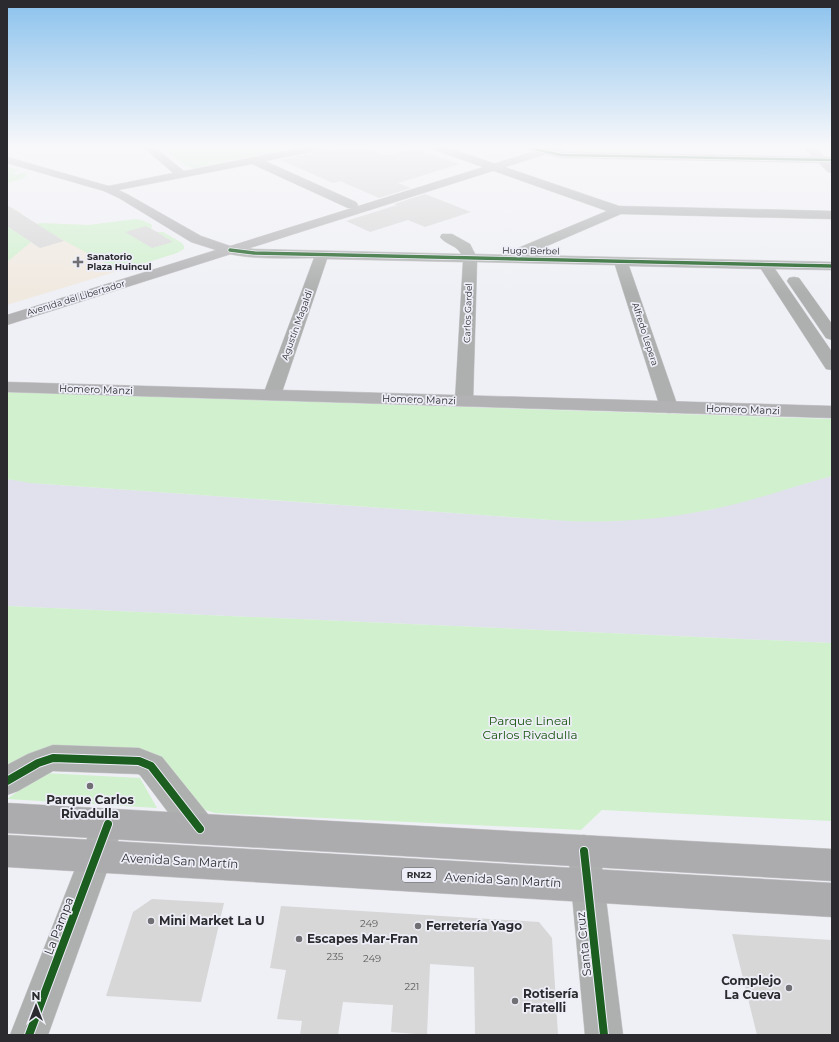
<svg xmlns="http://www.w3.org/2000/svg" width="839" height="1042" viewBox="0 0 839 1042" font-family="Montserrat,sans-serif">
<rect width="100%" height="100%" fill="#eff0f5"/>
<polygon fill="#e0e1ec" points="832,476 832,643 7,606 7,479 44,484 552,520 600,521 653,518 710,510"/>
<polygon fill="#f0e9e0" points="14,208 24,214 16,216 31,226 40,223 88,225 142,220 152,225 151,229 157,232 163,232 182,243 184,247 177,253 7,305 7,210"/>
<g fill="#d1f0ce">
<polygon points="161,147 303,147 194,168 187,167"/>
<polygon points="565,147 643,147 653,150 656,153 652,155 565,153 560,150"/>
<polygon points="7,167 20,170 12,173 16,175 27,172 25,178 7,183"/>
<polygon points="136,219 142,220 152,225 151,229 157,232 163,232 182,243 184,246 184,249 177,253 120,271 54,235 48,236 31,226 40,223 88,225"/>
<polygon points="7,226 31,242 7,262"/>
<path d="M7 392 832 419V476C791 487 750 502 709 510 658 520 605 524 552 520L31 483 7 479Z"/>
<polygon points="7,606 832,643 832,821 602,810 581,830 215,813 202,809 158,759 7,771"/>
<polygon points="44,773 140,778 157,808 7,799"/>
</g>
<g fill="#d7d7d8">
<polygon points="338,147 368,147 385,156 414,148 460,164 398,183 411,188 379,198 340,181 333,183 280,160"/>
<polygon points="425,194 471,212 425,227 408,220 370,232 346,221 397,205 394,204"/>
<polygon points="7,205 64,241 40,248 7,226"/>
<polygon points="146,226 157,232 173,242 152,248 125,232"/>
<polygon points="152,899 224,903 201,1002 106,996 133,912"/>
<polygon points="281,906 539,922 552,938 558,1035 475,1035 474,967 430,964 427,1035 391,1032 393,1005 343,1002 338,1035 300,1035 302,1021 277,1019 286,970 270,968"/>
<polygon points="732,934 832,940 832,1035 757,1035"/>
</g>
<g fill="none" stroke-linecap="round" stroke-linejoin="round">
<defs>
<g id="minor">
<polygon points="143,147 154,147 184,171 306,147 326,147 321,150 265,161 356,202 358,205 356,208 348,208 252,164 108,192 104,191 102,189 104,187 173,173"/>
<path d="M431 147H446L619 206 832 211V219L621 214 526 255 832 262V270L775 269 832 352V370L826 369 761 269 629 266 678 407 676 411 669 413 662 411 660 407 615 265 477 262 473 401 470 405 464 406 458 405 455 401 463 262 327 259 281 395 278 399 272 400 266 399 263 395 314 258C285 258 254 260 225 253L223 250 225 247 230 246 254 249 461 254C457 245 446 245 440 237L442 234H452L470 244 475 254 511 255 518 248 607 211 432 149Z"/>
<polygon points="530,147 538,147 561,152 832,157 832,163 561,158 530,151 529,149"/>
<polygon points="794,277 799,278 832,324 832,340 826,338 787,281 789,278"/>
<polygon points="53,745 139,748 162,757 211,818 216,829 211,840 200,844 189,840 140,775 138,774 53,771 18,791 7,795 7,765 28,754"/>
<polygon points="108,809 119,813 124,824 48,1035 10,1035 97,813"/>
<polygon points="584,835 595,840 600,851 623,1035 585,1035 568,851 573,840"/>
</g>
<g id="major">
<polygon points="548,147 563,147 562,149 7,325 7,315 216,250 191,242 119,198 104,191 7,163 7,157 112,187 127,194 201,236 230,246"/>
<polygon points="803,147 814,147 832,164 832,173 828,172"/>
<polygon points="7,382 832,406 832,418 7,392"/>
</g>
<g id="highway">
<polygon points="7,803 832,849 832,881 7,833"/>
<polygon points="7,835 832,883 832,917 7,867"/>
</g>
</defs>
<use href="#minor" stroke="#cdcdd1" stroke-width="1"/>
<use href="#major" stroke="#cdcdd1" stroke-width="1"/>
<use href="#highway" stroke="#cdcdd1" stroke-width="1"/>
<use href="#minor" fill="#aeafaf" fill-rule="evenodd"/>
<use href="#major" fill="#b2b1b4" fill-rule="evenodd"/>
<use href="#highway" fill="#acacae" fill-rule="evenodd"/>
<defs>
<polyline id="cycleway-far3" points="534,149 561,155 832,160"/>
<polyline id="cycleway-far2" points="230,250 254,253 832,266"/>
<polyline id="cycleway-far1" points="50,759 79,759"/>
<g id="cycleway">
<polyline points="7,781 38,763 53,758 139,761 151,766 200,829"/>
<polyline points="584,851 604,1035"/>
<polyline points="29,1035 108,824"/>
</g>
</defs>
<use href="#cycleway-far3" stroke="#edeef7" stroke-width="4"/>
<use href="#cycleway-far2" stroke="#edeef7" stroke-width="5"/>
<use href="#cycleway-far1" stroke="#edeef7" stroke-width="8"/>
<use href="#cycleway" stroke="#edeef7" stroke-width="10"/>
<use href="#cycleway-far3" stroke="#1b5e20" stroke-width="2.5"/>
<use href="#cycleway-far2" stroke="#1b5e20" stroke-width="3.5"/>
<use href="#cycleway-far1" stroke="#1b5e20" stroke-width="6"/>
<use href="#cycleway" stroke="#1b5e20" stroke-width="8"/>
</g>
<linearGradient id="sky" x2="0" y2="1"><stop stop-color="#8bc2ed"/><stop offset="0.5" stop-color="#f8f8fa"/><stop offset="1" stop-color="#f8f8fa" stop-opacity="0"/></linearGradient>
<rect width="839" height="293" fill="url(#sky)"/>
<g fill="#707074" stroke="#edeef7" stroke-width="1.5">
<path d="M76 256h4v4h4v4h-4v4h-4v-4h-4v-4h4z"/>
<circle cx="90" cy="786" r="4"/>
<circle cx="151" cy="921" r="4"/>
<circle cx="418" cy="926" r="4"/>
<circle cx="299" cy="939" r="4"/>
<circle cx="789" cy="988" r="4"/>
<circle cx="515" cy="1001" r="4"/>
</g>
<g text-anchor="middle" stroke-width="3.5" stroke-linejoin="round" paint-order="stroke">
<g font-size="9" fill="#2b2b2f" stroke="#edeef7">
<text transform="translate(531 251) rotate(1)" y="3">Hugo Berbel</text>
<text transform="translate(76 298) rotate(-17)" y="3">Avenida del Libertador</text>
<text transform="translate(468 313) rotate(-88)" y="3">Carlos Gardel</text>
<text transform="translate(297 325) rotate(-70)" y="3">Agustín Magaldi</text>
<text transform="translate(645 334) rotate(72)" y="3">Alfredo Lepera</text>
</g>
<g font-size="9" font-weight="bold" fill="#2b2b2f" stroke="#edeef7" text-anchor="start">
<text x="87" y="260">Sanatorio<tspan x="87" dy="10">Plaza Huincul</tspan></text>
</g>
<rect fill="#edeef7" stroke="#65666b" stroke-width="1" x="402" y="868" width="34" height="14" rx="3"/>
<g font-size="9" font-weight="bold" fill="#2b2b2f">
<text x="419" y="878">RN22</text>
</g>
<g font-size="10" fill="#2b2b2f" stroke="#edeef7">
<text transform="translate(96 389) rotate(2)" y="4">Homero Manzi</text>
<text transform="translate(419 399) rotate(2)" y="4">Homero Manzi</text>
<text transform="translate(743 409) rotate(2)" y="4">Homero Manzi</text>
</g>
<g font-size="10" fill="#59595c">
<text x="369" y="927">249</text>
<text x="335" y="960">235</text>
<text x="372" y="962">249</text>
<text x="412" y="990">221</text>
</g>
<g font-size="12" fill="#16530b" stroke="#edeef7">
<text x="530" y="725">Parque Lineal<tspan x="530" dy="14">Carlos Rivadulla</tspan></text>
</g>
<g font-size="12" font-weight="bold" fill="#2b2b2f" stroke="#edeef7" text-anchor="start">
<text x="90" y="804" text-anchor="middle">Parque Carlos<tspan x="90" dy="14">Rivadulla</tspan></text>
<text x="159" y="925">Mini Market La U</text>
<text x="426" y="930">Ferretería Yago</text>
<text x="307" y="943">Escapes Mar-Fran</text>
<text x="781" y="985" text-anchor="end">Complejo<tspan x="781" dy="14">La Cueva</tspan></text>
<text x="523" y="998">Rotisería<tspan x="523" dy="14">Fratelli</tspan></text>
</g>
<g font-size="12" fill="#2b2b2f" stroke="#edeef7">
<text transform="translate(180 861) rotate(3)" y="4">Avenida San Martín</text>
<text transform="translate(503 880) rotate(3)" y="4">Avenida San Martín</text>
<text transform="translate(59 926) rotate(-69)" y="4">La Pampa</text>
<text transform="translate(584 944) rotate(-96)" y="4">Santa Cruz</text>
</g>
</g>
<rect width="839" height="1042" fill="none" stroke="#2b2b2f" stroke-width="16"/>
<g transform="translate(36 1006)" stroke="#edeef7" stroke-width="3" paint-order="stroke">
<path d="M0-3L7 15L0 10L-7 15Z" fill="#2b2b2f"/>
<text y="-6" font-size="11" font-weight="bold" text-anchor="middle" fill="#2b2b2f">N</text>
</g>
</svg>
